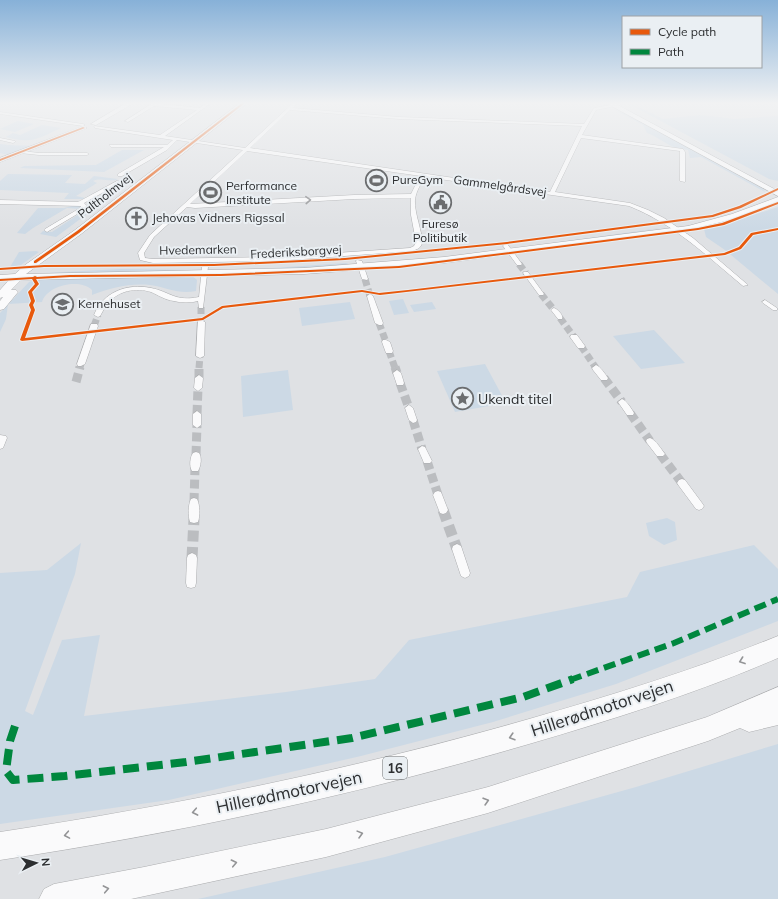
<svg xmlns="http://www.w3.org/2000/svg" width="778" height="899" viewBox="0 0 778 899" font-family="Mulish,sans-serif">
<rect width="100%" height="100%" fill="#dfe1e4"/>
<g fill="#ccd9e5">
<polygon points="627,103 631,103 663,119 700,115 735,119 778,116 778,181 769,179"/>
<polygon points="613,109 631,116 763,188 765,192 701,157 690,158 688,150 673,147 652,135 647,133 643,125"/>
<polygon points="18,121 34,124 15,132 0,129"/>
<path d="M42 125 61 128C37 139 32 144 6 137L13 133 20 135Z"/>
<path d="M0 144C12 146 22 145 33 146L8 155 0 153Z"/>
<polygon points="122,150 144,150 104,172 20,168 24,166 96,165"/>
<path d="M8 174 72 175 65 183 85 184 94 176 118 179C110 183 102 177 93 181L97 183 76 196 85 198 83 199H64L69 193 0 190V181Z"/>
<polygon points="124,181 130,182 56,237 40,234 43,231 52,232 118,188 116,188"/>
<polygon points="76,205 81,206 80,209 67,208 33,228 25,234 17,233 38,208 64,208"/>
<polygon points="778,207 778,294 725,250 706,237 704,229 717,227"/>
<polygon points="667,227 620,235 517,248"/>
<polygon points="36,251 39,252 21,265 10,267 19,252"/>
<polygon points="346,263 352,265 295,269 244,270"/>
<polygon points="121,269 197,270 191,272 44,273"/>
<path d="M192 276 197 280 196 291C179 295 166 287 150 285 129 283 111 288 92 295V290C80 278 47 285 42 302L8 304 6 319 0 332V313L29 282 41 278Z"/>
<polygon points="403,299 409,313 394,315 389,301"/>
<polygon points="350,302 355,319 302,326 299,308"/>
<polygon points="432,302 436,309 414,312 410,305"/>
<polygon points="654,330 685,363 641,369 613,336"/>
<polygon points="485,364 506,403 455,412 437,371"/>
<polygon points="288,370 293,410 243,417 241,376"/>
<polygon points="667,518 675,522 677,540 664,545 649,536 646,523"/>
<polygon points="81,543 75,574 25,711 33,715 62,640 100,635 84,716 286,692 375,679 409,640 627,597 640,572 754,545 778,569 778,621 616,684 493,722 361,756 169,800 0,824 0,573 47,570"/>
<polygon points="778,744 778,899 198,899 385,857 636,787"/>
</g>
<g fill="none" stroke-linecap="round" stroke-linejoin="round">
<g stroke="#bbbdc0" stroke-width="7" stroke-dasharray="7 3.5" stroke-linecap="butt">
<polyline points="519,264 526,273"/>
<polyline points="365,279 370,296"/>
<polyline points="541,294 554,310"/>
<polyline points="201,307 201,322"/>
<polyline points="560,318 574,337"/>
<polyline points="379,323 386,342"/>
<polyline points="94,326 98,315"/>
<polyline points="581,346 596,368"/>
<polyline points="389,351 395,368"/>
<polyline points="80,368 81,364"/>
<polyline points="199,368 200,356"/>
</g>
<g stroke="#bbbdc0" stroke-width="9" stroke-dasharray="9 4.5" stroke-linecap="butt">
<polyline points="395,367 397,373"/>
<polyline points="199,378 199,367"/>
<polyline points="604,378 622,402"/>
<polyline points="76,382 80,367"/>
<polyline points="400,383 409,408"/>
<polyline points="630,413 650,441"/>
<polyline points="197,414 198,388"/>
<polyline points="413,420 422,449"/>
<polyline points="660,454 682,483"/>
<polyline points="196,455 197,425"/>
<polyline points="427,461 438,495"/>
<polyline points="194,502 195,468"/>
</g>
<g stroke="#bbbdc0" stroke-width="11" stroke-dasharray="11 5.5" stroke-linecap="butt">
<polyline points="443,510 457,549"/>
<polyline points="192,558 194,519"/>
</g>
<defs>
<g id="street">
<path d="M153 103 200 108 206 103H211L165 136 245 148 293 103H298L293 108 399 117 584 124 594 108 621 103 620 105 596 110 582 135 683 149 685 152V182L680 181V151L581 138 555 192 630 203 648 210 664 218 693 238 748 285 743 286C707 256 674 224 629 206L425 177C421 184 416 191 415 200 414 213 423 233 422 243 421 248 417 249 413 251L276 261 153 263 140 260 138 253 150 235 243 150 177 140 167 150 122 176H118V174L164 147H111L109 145H167L173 140 95 128 94 126 160 135 197 110 154 106 128 122 125 121ZM290 110 399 119 582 126 550 192 250 148ZM247 151 421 176 416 184 411 194 354 195 190 204ZM411 198V215L416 242 414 246 410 248 276 257 153 259 145 258 144 253 154 237 187 207 195 208 354 199Z"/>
<polygon points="0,112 83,124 85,125 83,126 0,114"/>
<polygon points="0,138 15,141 15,142 13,143 0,140"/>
<polygon points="22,151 39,153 87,153 89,154 87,155 39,155 20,153"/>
<polygon points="117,181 122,182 84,203 87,206 84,210 47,232 44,230 45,229 80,208 81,206 0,204 0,200 78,202"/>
<polygon points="504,245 508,245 522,264 521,265 517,265 503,246"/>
<polygon points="357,260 362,261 368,279 367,280 362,279 356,261"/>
<path d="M205 265 208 267 203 308H199L198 301C190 303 182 303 174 301 165 300 158 295 151 292 136 287 118 291 108 303 104 307 103 312 100 316L98 317 94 315C103 292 127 283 151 288 171 292 175 302 199 297L202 267Z"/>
<polygon points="524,272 528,272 544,294 543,295 539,295 523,273"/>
<polygon points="370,294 373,296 383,323 382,325 379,325 375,323 367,296"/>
<polygon points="765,300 777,308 777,310 773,310 763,303 762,302"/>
<path d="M554 308C558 309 564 316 562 319H558L551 310 552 309Z"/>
<polygon points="198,320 201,320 205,322 204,356 200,358 196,356"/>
<polygon points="91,324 97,324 98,326 85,364 81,366 78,366 77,364"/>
<polygon points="571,335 577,335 585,346 584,348 578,348 570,337"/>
<polygon points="383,340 386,340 390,342 393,351 392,353 386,353 382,342"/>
<path d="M596 365C601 367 605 374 608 378L607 380H601L593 370 592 368Z"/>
<polygon points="397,370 401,373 404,383 403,385 397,385 393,373"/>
<polygon points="199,375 203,378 202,388 198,391 194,388 195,378"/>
<path d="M622 399C627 401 631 408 634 413L633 415H627L618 402Z"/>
<polygon points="409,405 413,408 417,420 416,422 413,423 409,420 405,408"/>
<polygon points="197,411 201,414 201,425 197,428 193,425 193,414"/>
<polygon points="0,435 6,436 7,438 3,448 0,449"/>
<path d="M650 438C656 440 661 449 665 454L663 456H657L647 443 646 441 647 439Z"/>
<polygon points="422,446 425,447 432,461 430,463 424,463 418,449"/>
<path d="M196 452 199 453C202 457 201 466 198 471H192C189 466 190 457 193 453Z"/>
<polygon points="682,479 685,480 702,503 704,506 702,509 699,510 696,509 679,486 677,483 679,480"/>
<polygon points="438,491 441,492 448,510 446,513 443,514 440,513 433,495 435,492"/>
<path d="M194 498 197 499C200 505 200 516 198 522L194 523 190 522C188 516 188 505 191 499Z"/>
<polygon points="457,544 461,546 470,573 469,576 465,578 461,576 452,549 453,546"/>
<polygon points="192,553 196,555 197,558 196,583 195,587 191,588 187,587 186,583 187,558 188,555"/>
</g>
<g id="secondary">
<polygon points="126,103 134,103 96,125 91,124"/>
<polygon points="240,103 247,103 81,234 26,274 304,268 444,257 688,226 732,214 778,197 778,202 738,218 688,230 444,263 304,274 21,280 11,290 16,290 18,292 4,309 0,310 0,301 3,297 0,298 0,290 9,280 0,281 0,275 15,274 25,265 75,230"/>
<polygon points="606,103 614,103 778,191 778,196"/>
<polygon points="82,127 87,128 0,162 0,158"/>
</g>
<g id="highway">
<path d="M778 636V658C697 693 614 719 529 744 356 795 179 833 0 860V832C179 805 355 769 529 719 613 695 697 669 778 636Z"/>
<polygon points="778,687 778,725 749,732 740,728 708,741 488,813 326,857 131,899 39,899 44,889 54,884 144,867 326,829 488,787 707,717"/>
</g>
</defs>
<use href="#street" stroke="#acadaf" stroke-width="1"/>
<use href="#secondary" stroke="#acadaf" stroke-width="1"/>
<use href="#highway" stroke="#acadaf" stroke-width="1"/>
<use href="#street" fill="#fafafb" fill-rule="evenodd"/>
<use href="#secondary" fill="#fafafb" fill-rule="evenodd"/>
<use href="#highway" fill="#fafafb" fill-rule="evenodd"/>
<polyline stroke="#00873e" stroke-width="6" stroke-dasharray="12 6" stroke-linecap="butt" points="570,680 674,643 778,599"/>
<polyline stroke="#00873e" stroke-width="8" stroke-dasharray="16 8" stroke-linecap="butt" points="15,726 10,741 6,771 13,780 65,776 186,762 352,738 523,697 573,679"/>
<defs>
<g id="cycleway">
<polygon points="242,103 245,103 79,233 36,263 34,263 34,261 77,231"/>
<polygon points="83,127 85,128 0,161 0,159"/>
<polygon points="778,188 778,190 741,208 713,217 507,244 345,260 214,266 44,267 0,270 0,268 44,265 214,264 345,258 507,242 712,215 739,206"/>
<polygon points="778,202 778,204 724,225 698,230 399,268 221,276 70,277 36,279 39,284 32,292 35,301 33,305 35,310 25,338 202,318 222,306 362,290 379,293 408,290 724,253 739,247 751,233 778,228 778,230 753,235 741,249 725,255 380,295 362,292 223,308 203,320 22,341 20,340 31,310 29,305 31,301 28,292 35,284 32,279 0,281 0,279 33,277 35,276 37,277 70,275 221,274 399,266 698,228 722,223"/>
</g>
</defs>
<use href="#cycleway" stroke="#eaeff3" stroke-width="2"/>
<use href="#cycleway" fill="#e8590c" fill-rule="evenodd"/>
</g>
<defs><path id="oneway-chevron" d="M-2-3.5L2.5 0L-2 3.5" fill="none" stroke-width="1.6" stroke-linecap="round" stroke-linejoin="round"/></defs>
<g stroke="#939496">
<use href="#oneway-chevron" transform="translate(308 200) rotate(-3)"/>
<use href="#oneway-chevron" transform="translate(742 661) rotate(160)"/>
<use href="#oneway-chevron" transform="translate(512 737) rotate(163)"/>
<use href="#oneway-chevron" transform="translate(486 801) rotate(-16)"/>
<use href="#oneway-chevron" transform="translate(195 812) rotate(169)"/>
<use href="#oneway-chevron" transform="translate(360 834) rotate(-15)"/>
<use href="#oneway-chevron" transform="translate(67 835) rotate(170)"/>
<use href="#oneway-chevron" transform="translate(234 863) rotate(-12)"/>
<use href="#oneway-chevron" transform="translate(106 889) rotate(-11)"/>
</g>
<linearGradient id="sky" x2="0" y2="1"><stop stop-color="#87b1d8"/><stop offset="0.45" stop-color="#f1f2f3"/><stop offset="1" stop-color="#f1f2f3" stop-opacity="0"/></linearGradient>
<rect width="778" height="229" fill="url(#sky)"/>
<defs>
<symbol id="stadium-ring" viewBox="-11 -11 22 22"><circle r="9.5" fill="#eaeff3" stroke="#6b6d6f" stroke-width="1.5"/><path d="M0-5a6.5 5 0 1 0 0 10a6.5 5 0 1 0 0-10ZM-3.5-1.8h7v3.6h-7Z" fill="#6b6d6f"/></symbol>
<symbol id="civic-ring" viewBox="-11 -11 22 22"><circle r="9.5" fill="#eaeff3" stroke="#6b6d6f" stroke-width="1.5"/><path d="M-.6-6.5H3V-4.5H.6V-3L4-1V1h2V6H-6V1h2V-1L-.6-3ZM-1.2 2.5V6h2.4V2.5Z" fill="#6b6d6f"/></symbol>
<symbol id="church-ring" viewBox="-11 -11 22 22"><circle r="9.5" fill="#eaeff3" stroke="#6b6d6f" stroke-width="1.5"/><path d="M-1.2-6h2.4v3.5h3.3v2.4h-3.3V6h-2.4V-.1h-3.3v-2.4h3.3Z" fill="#6b6d6f"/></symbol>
<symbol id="school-ring" viewBox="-11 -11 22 22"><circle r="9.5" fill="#eaeff3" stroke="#6b6d6f" stroke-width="1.5"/><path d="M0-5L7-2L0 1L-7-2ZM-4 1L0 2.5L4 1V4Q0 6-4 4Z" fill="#6b6d6f"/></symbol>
<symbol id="sight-ring" viewBox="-11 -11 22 22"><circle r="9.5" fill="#eaeff3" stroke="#6b6d6f" stroke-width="1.5"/><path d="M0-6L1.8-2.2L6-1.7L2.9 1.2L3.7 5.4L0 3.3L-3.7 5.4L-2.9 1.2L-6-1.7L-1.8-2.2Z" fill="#6b6d6f"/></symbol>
</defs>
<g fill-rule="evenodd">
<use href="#stadium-ring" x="364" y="168" width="25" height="25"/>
<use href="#stadium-ring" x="198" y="180" width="25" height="25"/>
<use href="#civic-ring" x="428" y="190" width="25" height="25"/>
<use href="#church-ring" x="124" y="206" width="25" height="25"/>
<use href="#school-ring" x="50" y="292" width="25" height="25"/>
<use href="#sight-ring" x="450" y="386" width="25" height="25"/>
</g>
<g text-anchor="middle" stroke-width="4" stroke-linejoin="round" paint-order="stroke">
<g font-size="12" fill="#2c2e30" stroke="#eaeff3" text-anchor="start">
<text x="392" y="184">PureGym</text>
<text x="226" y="190">Performance<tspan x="226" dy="14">Institute</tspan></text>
<text x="152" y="222">Jehovas Vidners Rigssal</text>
<text x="440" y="228" text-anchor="middle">Furesø<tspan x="440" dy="14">Politibutik</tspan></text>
<text x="78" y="308">Kernehuset</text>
</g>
<g font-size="12" fill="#2c2e30" stroke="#eaeff3">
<text transform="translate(500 186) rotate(8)" y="4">Gammelgårdsvej</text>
<text transform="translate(105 196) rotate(-38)" y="4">Paltholmvej</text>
<text transform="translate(198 250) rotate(-1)" y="4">Hvedemarken</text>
<text transform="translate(296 252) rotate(-3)" y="4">Frederiksborgvej</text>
</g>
<rect fill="#eaeff3" stroke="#65686a" stroke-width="1" x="383" y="757" width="24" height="22" rx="3"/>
<g font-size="13" font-weight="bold" fill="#2c2e30">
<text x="395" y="773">16</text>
</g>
<g font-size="14" fill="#2c2e30" stroke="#eaeff3" text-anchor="start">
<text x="478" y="404">Ukendt titel</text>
</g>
<g font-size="17" fill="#2c2e30" stroke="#eaeff3">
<text transform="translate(602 708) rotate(-18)" y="6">Hillerødmotorvejen</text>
<text transform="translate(289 792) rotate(-12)" y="6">Hillerødmotorvejen</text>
</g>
</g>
<rect x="622" y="16" width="140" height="52" fill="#eaeff3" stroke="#9ea2a5"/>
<rect x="630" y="29" width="20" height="6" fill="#e8590c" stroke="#9ea2a5"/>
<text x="658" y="36" font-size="12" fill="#2c2e30">Cycle path</text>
<rect x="630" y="49" width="20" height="6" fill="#00873e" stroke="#9ea2a5"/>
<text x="658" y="56" font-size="12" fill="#2c2e30">Path</text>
<g transform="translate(36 863) rotate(85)" stroke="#eaeff3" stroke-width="3" paint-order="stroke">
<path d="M0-3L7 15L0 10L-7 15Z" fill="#2c2e30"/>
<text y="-6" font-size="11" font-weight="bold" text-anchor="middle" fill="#2c2e30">N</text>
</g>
</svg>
